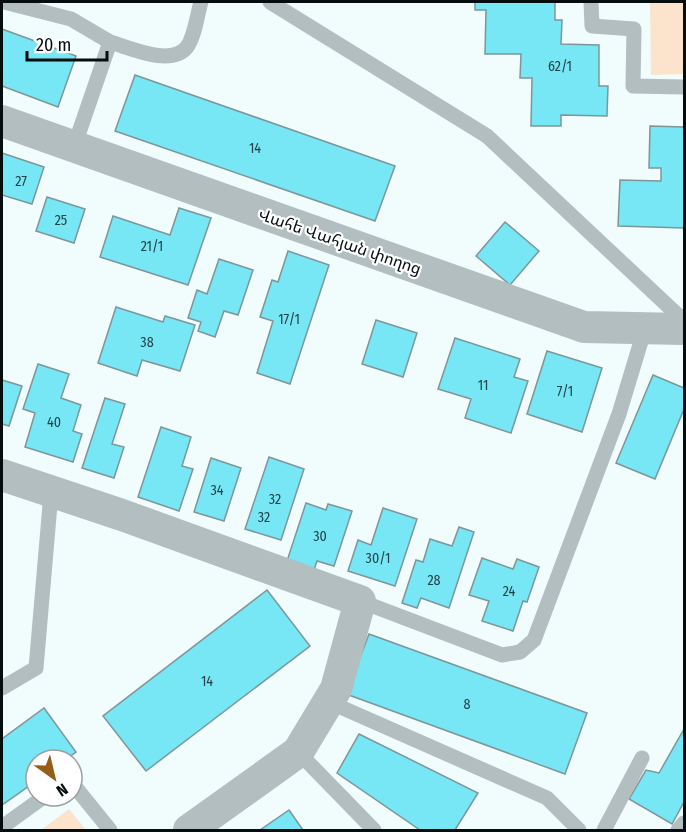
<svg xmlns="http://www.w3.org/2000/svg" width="686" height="832" viewBox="0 0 686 832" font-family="'Fira Sans Condensed','Noto Sans Armenian',sans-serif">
<rect width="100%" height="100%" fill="#f1fcfd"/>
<g fill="#fbe3cc">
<polygon points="650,2 684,2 684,74 651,75"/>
<polygon points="69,809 86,830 41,830"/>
</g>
<g fill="#77e6f5" stroke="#7d9699" stroke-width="1.5">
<polygon points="475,2 555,2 555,20 562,20 561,44 599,45 599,86 608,86 607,116 561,115 561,126 531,126 532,78 520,78 521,54 485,54 486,10 475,10"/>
<polygon points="2,29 76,56 58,107 2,86"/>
<polygon points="135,75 395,166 375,221 115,131"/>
<polygon points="650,126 684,127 684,228 618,226 620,180 661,181 661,168 649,168"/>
<polygon points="2,153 44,167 32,204 2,195"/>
<polygon points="47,197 85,209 74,243 36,231"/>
<polygon points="179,208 211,218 188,285 100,257 113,216 170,235"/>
<polygon points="505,222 539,251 510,285 476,256"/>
<polygon points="288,251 329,265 290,384 257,373 273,321 260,317 272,280 278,282"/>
<polygon points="219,259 253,270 238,315 224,311 215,337 198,331 201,322 188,318 197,290 207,294"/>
<polygon points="116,307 163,322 165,316 195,325 180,371 142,360 137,376 98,363"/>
<polygon points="376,320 417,333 403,377 362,364"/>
<polygon points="455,338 520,359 514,377 528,381 511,433 465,418 471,399 438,389"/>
<polygon points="547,351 602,368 582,432 527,414"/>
<polygon points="38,364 69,374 61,398 81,405 73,431 82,434 73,462 25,447 35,413 23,409"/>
<polygon points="653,375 684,388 684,409 655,479 616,463"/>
<polygon points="2,380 22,386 9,426 2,424"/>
<polygon points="105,398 125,404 112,444 124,447 114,478 82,468"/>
<polygon points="161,427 191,437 182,466 193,469 179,511 138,497"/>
<polygon points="269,457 304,469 281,540 245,529"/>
<polygon points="211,458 241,468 224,521 194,512"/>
<polygon points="306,503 326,510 328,504 352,511 334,566 317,561 313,573 286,564"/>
<polygon points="383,508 417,519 395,586 348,571 358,540 371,545"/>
<polygon points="459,527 474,532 449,608 421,598 417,608 402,603 416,560 423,562 430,539 452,546"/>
<polygon points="482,558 513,569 517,559 539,567 527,602 523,601 513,631 482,621 489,601 469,595"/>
<polygon points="267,590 310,646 146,771 103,716"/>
<polygon points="369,634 587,713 565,774 346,694"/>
<polygon points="44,708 76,752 65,760 36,760 36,781 2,805 2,739"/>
<polygon points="684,729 684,802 672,824 629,799 646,770 659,773"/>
<polygon points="359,734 478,793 455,830 420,830 337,773"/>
<polygon points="289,810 303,830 260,830"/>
</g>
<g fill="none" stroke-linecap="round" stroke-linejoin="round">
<g stroke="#b2bebf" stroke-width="15">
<polyline points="4,2 71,19 110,42"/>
<polyline points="270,2 487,136 684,321"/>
<polyline points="591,2 592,26 634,29 633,86 684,87"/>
<path d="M74 147 110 42C131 48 171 67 187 47 195 36 197 15 201 2"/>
<polyline points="360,601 502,655 520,652 534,640 619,414 645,328"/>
<polyline points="2,688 36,668 51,493"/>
<polyline points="329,702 547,798 579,830"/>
<polyline points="298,752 374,830"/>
<polyline points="72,783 110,830"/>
<polyline points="2,827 45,796"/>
<polyline points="604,830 642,758"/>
<polyline points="678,830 684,823"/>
</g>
<g stroke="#b2bebf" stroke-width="32">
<polyline points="2,121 584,327 684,329"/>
<polyline points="2,475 122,515 360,601 336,689 298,752 189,830"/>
</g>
</g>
<g text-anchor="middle" stroke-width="4.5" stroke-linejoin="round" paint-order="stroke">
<g font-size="14" fill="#224348">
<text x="560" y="71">62/1</text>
<text x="255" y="153">14</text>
<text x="21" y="186">27</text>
<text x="61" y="225">25</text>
<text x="152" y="251">21/1</text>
<text x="289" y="324">17/1</text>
<text x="147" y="347">38</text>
<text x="483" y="390">11</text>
<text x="565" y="396">7/1</text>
<text x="54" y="427">40</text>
<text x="217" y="495">34</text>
<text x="275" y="504">32</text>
<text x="264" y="522">32</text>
<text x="320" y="541">30</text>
<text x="378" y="563">30/1</text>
<text x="434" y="585">28</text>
<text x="509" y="596">24</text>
<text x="207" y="686">14</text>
<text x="467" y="709">8</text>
</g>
<g font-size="16" fill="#050d0f" stroke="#fff">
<text transform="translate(340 241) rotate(19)" y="6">Վահե Վահյան փողոց</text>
</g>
</g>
<rect width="686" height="832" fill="none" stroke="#050d0f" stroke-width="6"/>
<g transform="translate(54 778) rotate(146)"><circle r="28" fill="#ffffff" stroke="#9b9e9f" stroke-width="1.5"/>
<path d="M0-4.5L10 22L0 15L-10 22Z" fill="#965d19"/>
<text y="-9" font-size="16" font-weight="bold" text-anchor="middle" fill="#050d0f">N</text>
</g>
<path d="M27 51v9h80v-9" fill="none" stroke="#050d0f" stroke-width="3"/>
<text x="36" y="51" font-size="18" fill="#050d0f" stroke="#ffffff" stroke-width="4.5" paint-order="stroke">20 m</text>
</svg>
